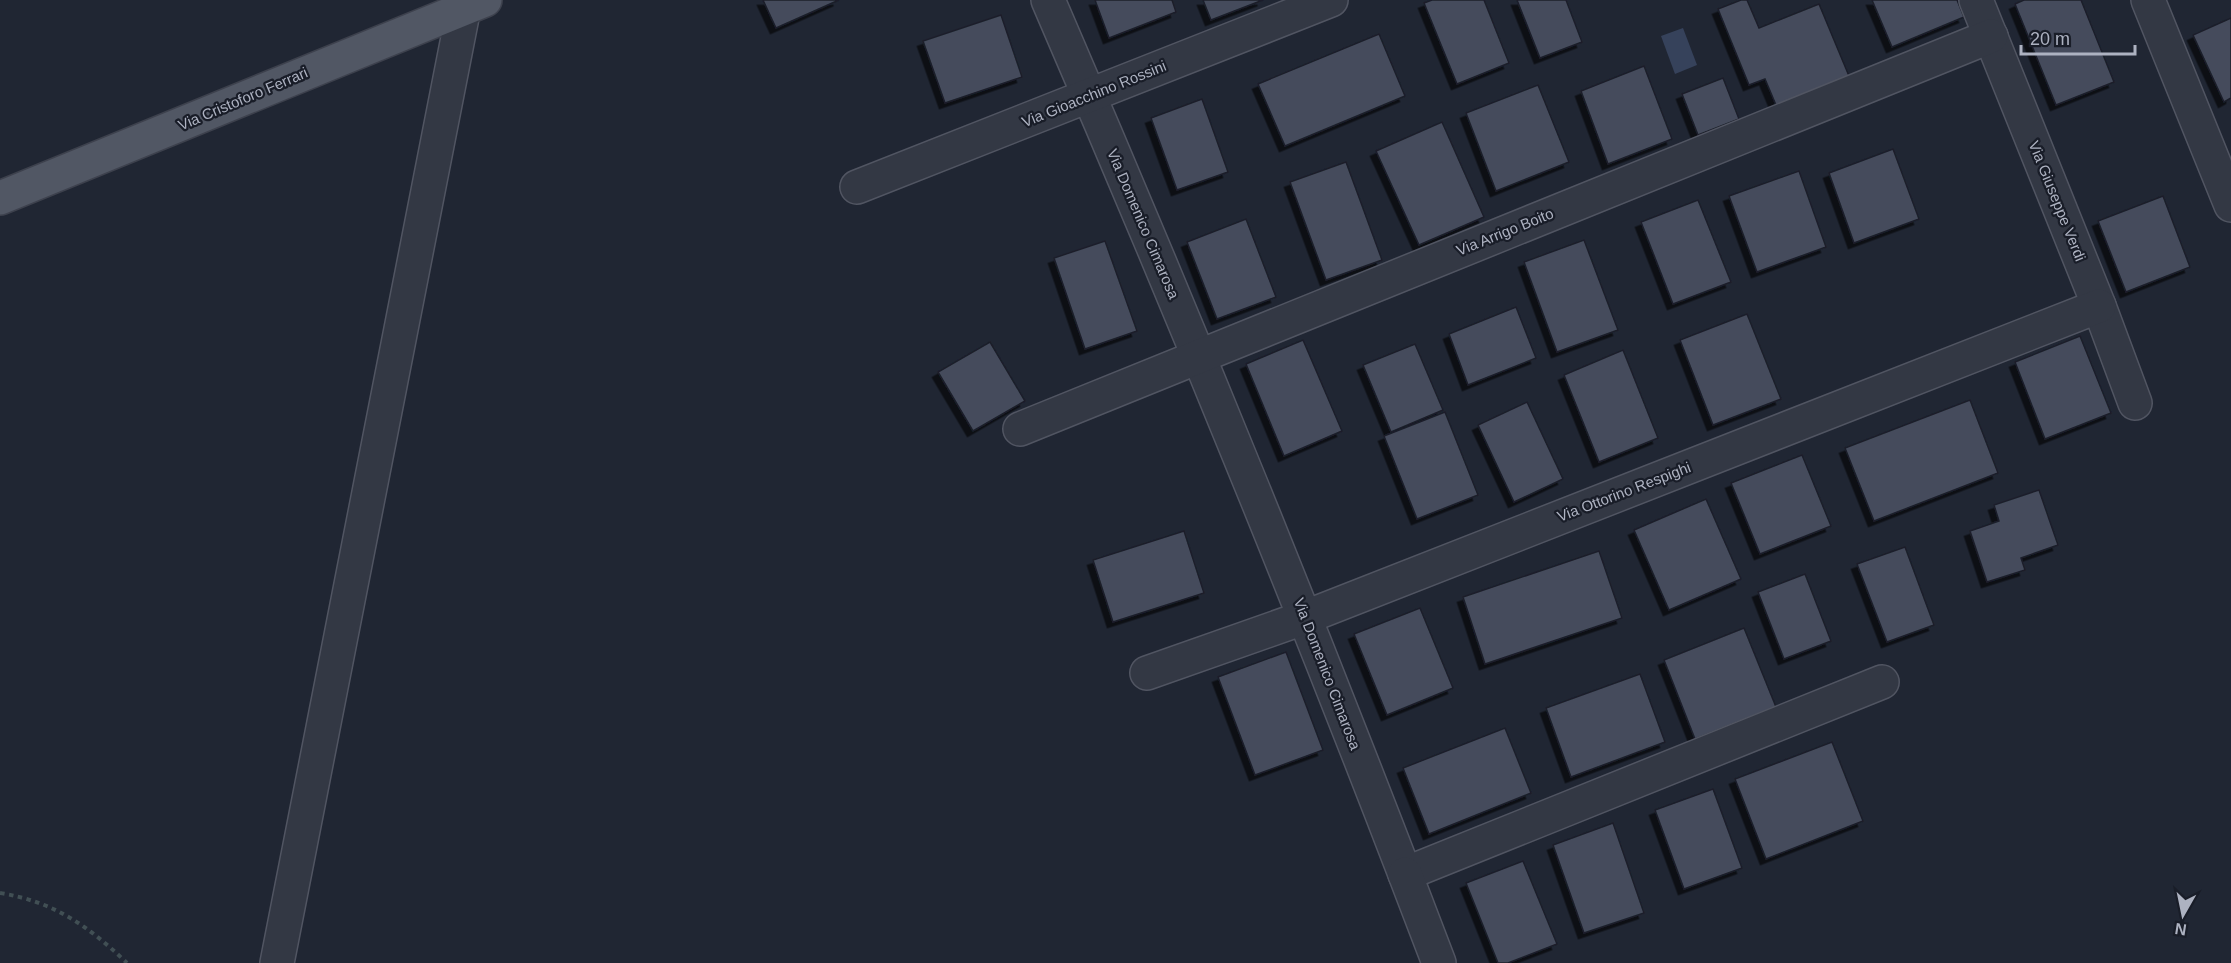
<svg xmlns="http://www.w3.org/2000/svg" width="2231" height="963" viewBox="0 0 2231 963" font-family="Helvetica,sans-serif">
<defs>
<filter id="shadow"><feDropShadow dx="-5.5" dy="5.5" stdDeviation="0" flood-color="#0009"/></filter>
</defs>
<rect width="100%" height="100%" fill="#202633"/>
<polygon fill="#36425b" points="1683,28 1697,65 1675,74 1661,36"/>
<g fill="#454c5c" stroke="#1b1f2a" stroke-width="1.5" filter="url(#shadow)">
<polygon points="763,0 839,0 776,28"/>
<polygon points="1095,0 1172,0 1176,12 1109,38"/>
<polygon points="1203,0 1263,0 1211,20"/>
<polygon points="1432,0 1484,0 1509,63 1457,84 1424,3"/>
<polygon points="1517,0 1566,0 1582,42 1540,58"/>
<polygon points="1741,0 1747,0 1759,28 1819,4 1849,76 1776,105 1765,79 1749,85 1718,9"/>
<polygon points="1872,0 1957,0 1964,17 1892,47"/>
<polygon points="2024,0 2081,0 2114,82 2056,105 2015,4"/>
<polygon points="1001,15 1022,77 945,103 923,41"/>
<polygon points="2231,18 2231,98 2224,102 2193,35"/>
<polygon points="1379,34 1405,96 1285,146 1258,84"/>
<polygon points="1644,66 1672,139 1608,164 1581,91"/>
<polygon points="1723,78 1739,119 1698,135 1682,94"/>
<polygon points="1538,85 1569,162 1496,191 1466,113"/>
<polygon points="1202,99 1228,172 1177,190 1151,118"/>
<polygon points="1442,122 1484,217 1419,245 1376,151"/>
<polygon points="1893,149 1919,219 1854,243 1829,173"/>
<polygon points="1346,162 1382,260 1326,280 1290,182"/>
<polygon points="1799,171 1826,247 1757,272 1729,196"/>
<polygon points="2163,196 2190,267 2126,292 2098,221"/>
<polygon points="1698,200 1731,282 1673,304 1641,222"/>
<polygon points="1246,219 1276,297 1217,319 1187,242"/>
<polygon points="1584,240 1618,330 1557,352 1524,262"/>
<polygon points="1105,241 1137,331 1085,349 1054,258"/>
<polygon points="1516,307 1536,358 1468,385 1449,334"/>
<polygon points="1747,314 1781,399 1713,425 1680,340"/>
<polygon points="2080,336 2111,413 2045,439 2015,362"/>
<polygon points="1303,340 1342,431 1284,456 1246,364"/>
<polygon points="990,342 1025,401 973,431 938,372"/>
<polygon points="1415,344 1443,410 1391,432 1363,365"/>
<polygon points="1623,350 1658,438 1599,462 1564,375"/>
<polygon points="1970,400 1998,473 1874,521 1845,448"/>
<polygon points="1527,402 1563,479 1514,502 1478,425"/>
<polygon points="1445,412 1478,495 1417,519 1384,436"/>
<polygon points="1802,455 1831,526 1760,554 1731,483"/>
<polygon points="2039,490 2058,545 2021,558 2025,570 1987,582 1970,531 1999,521 1994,505"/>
<polygon points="1706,499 1741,579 1669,610 1634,530"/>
<polygon points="1184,531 1204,593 1113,622 1093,560"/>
<polygon points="1905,547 1934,625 1887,642 1857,564"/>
<polygon points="1599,551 1622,618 1485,664 1463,597"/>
<polygon points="1805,574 1831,641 1784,659 1758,592"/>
<polygon points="1420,608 1453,688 1387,715 1354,634"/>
<polygon points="1744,628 1776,707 1695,739 1664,660"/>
<polygon points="1286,652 1323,750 1255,775 1218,677"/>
<polygon points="1640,674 1665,742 1571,777 1546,708"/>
<polygon points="1505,728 1531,793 1429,834 1403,768"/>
<polygon points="1832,742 1863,821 1766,859 1735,779"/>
<polygon points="1713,789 1742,868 1684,889 1655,810"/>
<polygon points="1613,823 1644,913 1584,933 1553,845"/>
<polygon points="1523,861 1557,944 1508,963 1498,963 1466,883"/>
</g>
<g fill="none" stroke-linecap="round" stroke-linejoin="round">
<defs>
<g id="minor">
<path d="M1048 0C1173 289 1292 580 1405 874L1882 682"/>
<polyline points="1976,0 2099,306 2135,403"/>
<polyline points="2148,0 2231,205"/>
<polyline points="857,187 1331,0"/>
<polyline points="1020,429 1991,36"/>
<polyline points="1147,673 1306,617 2099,306"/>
<polyline points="1405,874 1439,963"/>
<polyline points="277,963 464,7"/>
</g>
<polyline id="major" points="0,198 485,0"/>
</defs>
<use href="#minor" stroke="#515562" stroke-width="36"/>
<use href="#major" stroke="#3d414d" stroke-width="36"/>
<path stroke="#414f54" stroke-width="4" stroke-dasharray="4.5 4.5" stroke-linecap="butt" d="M0 893C55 902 88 926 127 963"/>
<use href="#minor" stroke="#333844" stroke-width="33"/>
<use href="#major" stroke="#515764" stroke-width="33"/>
</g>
<g text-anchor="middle" stroke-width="4.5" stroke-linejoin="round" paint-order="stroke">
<g font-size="15" fill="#adb2c1" stroke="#191d28">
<text transform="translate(1094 94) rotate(-22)" y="5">Via Gioacchino Rossini</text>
<text transform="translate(243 99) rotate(-23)" y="5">Via Cristoforo Ferrari</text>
<text transform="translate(2057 201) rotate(68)" y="5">Via Giuseppe Verdi</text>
<text transform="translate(1143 224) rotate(67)" y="5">Via Domenico Cimarosa</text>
<text transform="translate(1505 232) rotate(-22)" y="5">Via Arrigo Boito</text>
<text transform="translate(1624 492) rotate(-21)" y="5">Via Ottorino Respighi</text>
<text transform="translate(1327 674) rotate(69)" y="5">Via Domenico Cimarosa</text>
</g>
</g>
<g transform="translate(2183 915) rotate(189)" stroke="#191d28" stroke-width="4.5" paint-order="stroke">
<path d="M0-4.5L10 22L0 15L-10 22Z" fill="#adb2c1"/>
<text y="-9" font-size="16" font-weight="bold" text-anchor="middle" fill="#adb2c1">N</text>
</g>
<path d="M2021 45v9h114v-9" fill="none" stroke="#adb2c1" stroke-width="3"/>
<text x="2030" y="45" font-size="18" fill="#adb2c1" stroke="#191d28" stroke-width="4.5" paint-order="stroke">20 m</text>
</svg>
